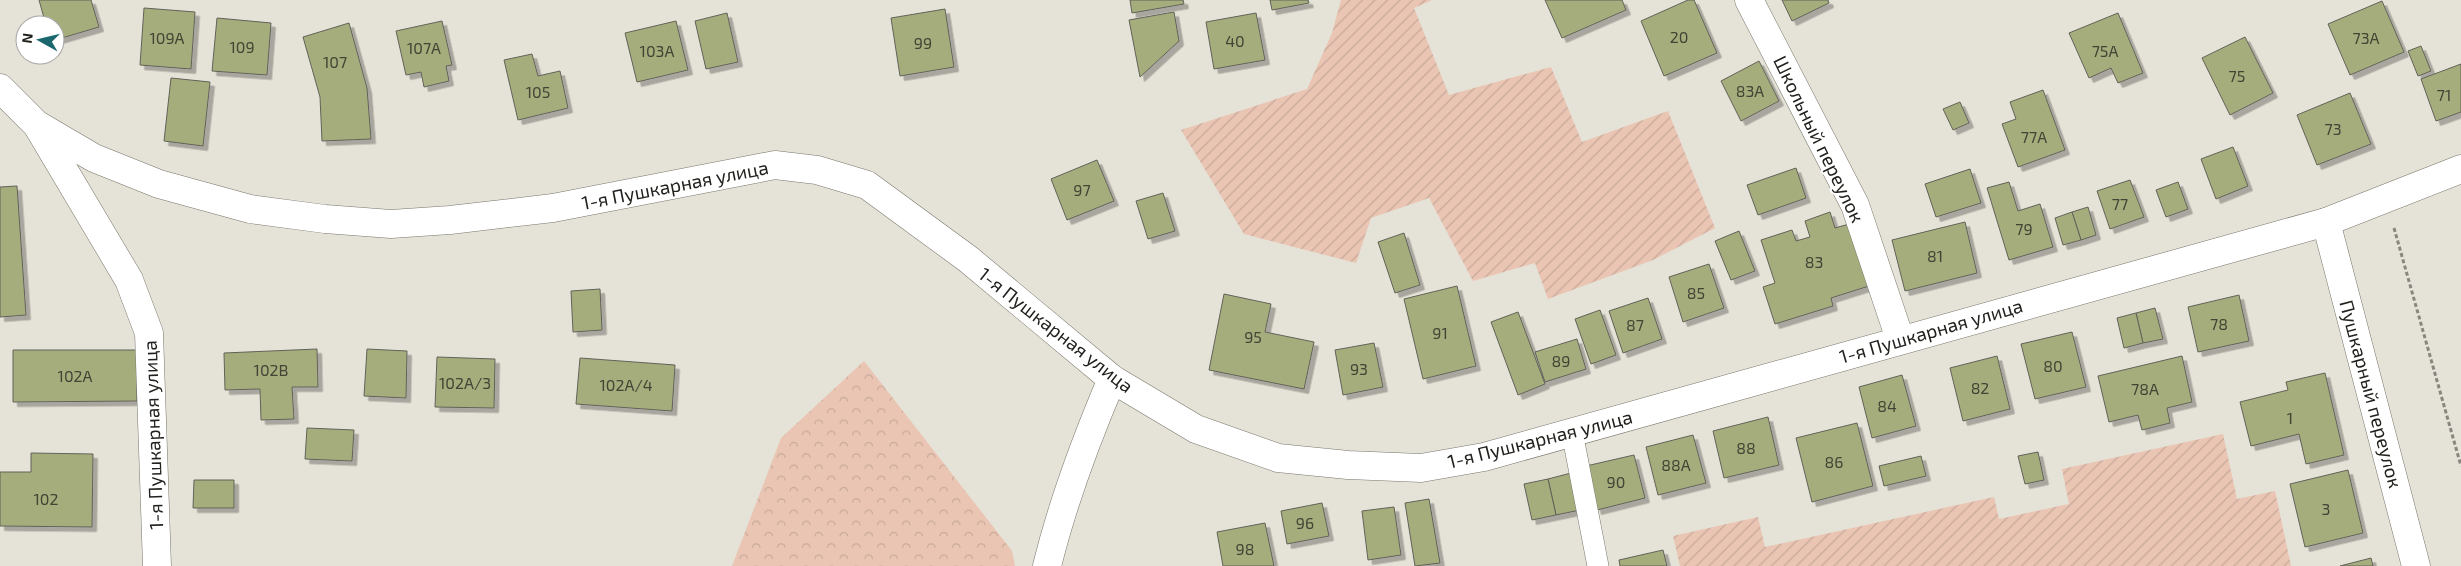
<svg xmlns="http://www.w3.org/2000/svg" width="2461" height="566" viewBox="0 0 2461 566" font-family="'Exo 2',sans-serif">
<defs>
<pattern id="forest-crowns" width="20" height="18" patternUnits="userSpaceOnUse" patternTransform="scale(1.25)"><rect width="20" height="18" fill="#eac5b3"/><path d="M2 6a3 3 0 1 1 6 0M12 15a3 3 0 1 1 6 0" fill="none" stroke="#c8a99a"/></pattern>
<pattern id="garden-furrows" width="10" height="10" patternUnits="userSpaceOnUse" patternTransform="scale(1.25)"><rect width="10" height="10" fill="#eac5b3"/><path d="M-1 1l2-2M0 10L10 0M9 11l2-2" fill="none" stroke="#c8a99a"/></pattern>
<filter id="shadow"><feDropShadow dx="4.5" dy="4.5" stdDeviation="0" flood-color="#0004"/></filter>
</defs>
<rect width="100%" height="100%" fill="#e5e2d7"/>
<polygon fill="url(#forest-crowns)" points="864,361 1012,551 1015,566 732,566 781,438"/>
<g fill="url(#garden-furrows)">
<polygon points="1341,0 1432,0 1414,8 1449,95 1551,67 1582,142 1668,111 1715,228 1653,260 1548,299 1535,263 1473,281 1429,198 1371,218 1356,263 1244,234 1181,130 1307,89 1332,33"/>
<polygon points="2223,434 2237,499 2275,491 2291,566 1680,566 1673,536 1758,517 1765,547 1994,497 1999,519 2069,504 2062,469"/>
</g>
<g fill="#a6ad7c" stroke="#616259" filter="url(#shadow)">
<polygon points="39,0 91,0 99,27 55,40 55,25 46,25"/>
<polygon points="1130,0 1183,0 1184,4 1132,13"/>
<polygon points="1270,0 1308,0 1309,3 1272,10"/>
<polygon points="1545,0 1622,0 1626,10 1562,38"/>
<polygon points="1688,0 1694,0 1717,53 1664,76 1641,21"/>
<polygon points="1782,0 1828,0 1829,3 1792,21"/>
<polygon points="2382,1 2404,52 2350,75 2328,24"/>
<polygon points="144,8 195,12 191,69 140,65"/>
<polygon points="945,9 954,67 900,76 891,18"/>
<polygon points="1174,12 1179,41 1140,77 1129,20"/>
<polygon points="727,13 738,62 706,69 695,21"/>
<polygon points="1256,13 1265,60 1214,69 1206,22"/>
<polygon points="2118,13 2143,73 2118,83 2111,68 2089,78 2069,33"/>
<polygon points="217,18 271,23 267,75 212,71"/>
<polygon points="442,21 452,65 446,66 449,81 424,87 421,72 406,75 396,31"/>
<polygon points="676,21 688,70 637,82 625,33"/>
<polygon points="349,23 367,88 371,139 322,141 320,97 303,37"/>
<polygon points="2245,37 2273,93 2230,115 2202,58"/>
<polygon points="2421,46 2431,71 2418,76 2408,51"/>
<polygon points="532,54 538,76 560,71 568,108 518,120 504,60"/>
<polygon points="1759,61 1779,101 1741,121 1721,81"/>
<polygon points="2461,64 2461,112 2436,121 2421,79"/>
<polygon points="171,78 210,82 203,146 164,141"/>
<polygon points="2043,90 2065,150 2018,167 2002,124 2016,119 2010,102"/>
<polygon points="2350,93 2371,144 2317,165 2297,115"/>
<polygon points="1960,102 1969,123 1953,130 1943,109"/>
<polygon points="2233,147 2248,186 2216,199 2201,159"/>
<polygon points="1097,160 1114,201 1067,220 1051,179"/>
<polygon points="1796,168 1806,198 1758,215 1747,185"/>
<polygon points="1970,169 1981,203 1936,217 1925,184"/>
<polygon points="2130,180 2144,217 2110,229 2097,191"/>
<polygon points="2009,182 2018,211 2040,204 2053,247 2009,260 1987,188"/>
<polygon points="2178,182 2188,209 2166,217 2156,190"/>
<polygon points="17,186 26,315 0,317 0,187"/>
<polygon points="1163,193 1175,231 1148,239 1136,201"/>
<polygon points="2088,207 2096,235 2081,240 2072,212"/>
<polygon points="1830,212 1835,228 1849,224 1869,286 1831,298 1833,306 1775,324 1763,287 1775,283 1761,240 1792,230 1796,241 1810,237 1805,221"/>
<polygon points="2072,212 2081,240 2063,245 2055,218"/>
<polygon points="1965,222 1977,273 1905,291 1892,240"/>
<polygon points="1739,231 1755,271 1731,280 1715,241"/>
<polygon points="1404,233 1420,285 1395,293 1378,242"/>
<polygon points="1709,264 1724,308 1683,322 1669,277"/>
<polygon points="1457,286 1476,366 1423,379 1404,299"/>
<polygon points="600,289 602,330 573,332 571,291"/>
<polygon points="1224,294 1271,304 1265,332 1314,342 1304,389 1209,370"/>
<polygon points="2239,295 2249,341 2198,352 2188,307"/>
<polygon points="1648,298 1662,339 1623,353 1609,311"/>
<polygon points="2155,308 2163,339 2143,343 2136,313"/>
<polygon points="1600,310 1616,355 1591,364 1575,319"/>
<polygon points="1518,312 1545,384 1518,395 1491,322"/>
<polygon points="2136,313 2143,343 2124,348 2117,318"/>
<polygon points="2072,332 2086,387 2035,399 2021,344"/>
<polygon points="1577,339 1586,369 1545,382 1535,352"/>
<polygon points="1374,343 1383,387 1343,395 1335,350"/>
<polygon points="317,349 318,387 292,387 294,419 261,420 260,389 225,390 224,353"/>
<polygon points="367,349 407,351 406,398 364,396"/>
<polygon points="13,350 137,350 137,401 13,402"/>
<polygon points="1997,356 2010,409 1963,421 1950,368"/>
<polygon points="2182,356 2192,402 2167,408 2170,423 2142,430 2138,415 2109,422 2098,376"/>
<polygon points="437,357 495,359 494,408 435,407"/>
<polygon points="580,358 675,365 672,411 576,404"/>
<polygon points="2325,373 2344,455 2306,464 2299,434 2251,446 2240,402 2288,390 2286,382"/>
<polygon points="1902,375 1916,426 1872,438 1859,387"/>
<polygon points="1768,417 1779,465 1724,478 1713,431"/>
<polygon points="1857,423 1873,486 1812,502 1796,438"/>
<polygon points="307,428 354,430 352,461 305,459"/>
<polygon points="1693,435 1706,483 1658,495 1646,447"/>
<polygon points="2038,452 2044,480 2025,484 2018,456"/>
<polygon points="31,453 93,454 92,527 0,526 0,472 31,472"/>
<polygon points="1634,455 1645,498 1597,510 1586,466"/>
<polygon points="1921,456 1926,476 1884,486 1879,466"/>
<polygon points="2348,470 2363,533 2305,547 2290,484"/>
<polygon points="1571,473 1580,510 1556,515 1548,479"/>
<polygon points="1548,479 1556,515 1532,520 1524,484"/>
<polygon points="194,480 234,480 234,508 193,508"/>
<polygon points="1429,499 1440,563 1415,566 1405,503"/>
<polygon points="1322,503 1329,536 1287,544 1281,511"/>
<polygon points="1394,507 1401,555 1368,560 1362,511"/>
<polygon points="1265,523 1274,566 1223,566 1217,532"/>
<polygon points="1663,550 1667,566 1620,566 1619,560"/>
<polygon points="2371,558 2373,566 2340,566"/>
</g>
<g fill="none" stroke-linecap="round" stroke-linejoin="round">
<defs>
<polyline id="lane" points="1572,432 1598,566"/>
<g id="street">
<polyline points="1749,0 1855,205 1900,339"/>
<polyline points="0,88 36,124 94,158 159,184 250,209 325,219 391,224 450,220 553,208 775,165 817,170 867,185 968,259 1112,379 1196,429 1278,458 1348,465 1421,468 1484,457 2326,222 2461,169"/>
<polyline points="37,125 129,280 149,333 157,566"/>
<polyline points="2326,222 2416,566"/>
<path d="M1047 566C1063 501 1086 440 1112 379"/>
</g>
</defs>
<use href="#lane" stroke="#79766c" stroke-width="22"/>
<use href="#street" stroke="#79766c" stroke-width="29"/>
<polyline stroke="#88867f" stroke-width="3" stroke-dasharray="4 2.5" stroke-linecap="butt" points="2394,228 2461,466"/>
<use href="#lane" stroke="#fff" stroke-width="21"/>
<use href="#street" stroke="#fff" stroke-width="28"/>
</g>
<g text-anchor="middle" stroke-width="4" stroke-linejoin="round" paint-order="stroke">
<g font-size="16" fill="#434435">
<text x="1679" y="43">20</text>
<text x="167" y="44">109А</text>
<text x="2366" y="44">73А</text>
<text x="1235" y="47">40</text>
<text x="923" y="49">99</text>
<text x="242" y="53">109</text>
<text x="424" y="54">107А</text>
<text x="657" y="57">103А</text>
<text x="2105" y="57">75А</text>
<text x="335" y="68">107</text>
<text x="2237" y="82">75</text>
<text x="1750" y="97">83А</text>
<text x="538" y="98">105</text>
<text x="2444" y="101">71</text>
<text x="2333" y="135">73</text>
<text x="2034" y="143">77А</text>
<text x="1082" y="196">97</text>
<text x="2120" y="210">77</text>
<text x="2024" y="235">79</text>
<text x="1935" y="262">81</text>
<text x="1814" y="268">83</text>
<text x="1696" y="299">85</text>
<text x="2219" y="330">78</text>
<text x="1635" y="331">87</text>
<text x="1440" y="339">91</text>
<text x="1253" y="343">95</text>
<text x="1561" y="367">89</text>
<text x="2053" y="372">80</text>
<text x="1359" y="375">93</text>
<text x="271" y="376">102В</text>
<text x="75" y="382">102А</text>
<text x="465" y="389">102А/3</text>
<text x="626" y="391">102А/4</text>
<text x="1980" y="394">82</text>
<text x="2145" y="395">78А</text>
<text x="1887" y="412">84</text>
<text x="2290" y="424">1</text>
<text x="1746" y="454">88</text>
<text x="1834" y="468">86</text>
<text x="1676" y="471">88А</text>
<text x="1616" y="488">90</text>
<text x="46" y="505">102</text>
<text x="2326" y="515">3</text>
<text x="1305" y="529">96</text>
<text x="1245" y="555">98</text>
</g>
<g font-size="19" fill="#22211d" stroke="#fff">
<text transform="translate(1819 139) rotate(64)" y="7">Школьный переулок</text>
<text transform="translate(675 185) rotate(-11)" y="7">1-я Пушкарная улица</text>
<text transform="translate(1056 330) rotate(38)" y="7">1-я Пушкарная улица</text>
<text transform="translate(1931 331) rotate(-16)" y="7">1-я Пушкарная улица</text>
<text transform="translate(2371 394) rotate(75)" y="7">Пушкарный переулок</text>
<text transform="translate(153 435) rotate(-92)" y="7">1-я Пушкарная улица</text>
<text transform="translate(1540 439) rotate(-14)" y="7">1-я Пушкарная улица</text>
</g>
</g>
<g transform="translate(40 40) rotate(278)"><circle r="24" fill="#ffffff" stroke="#a7a6a5"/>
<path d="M0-4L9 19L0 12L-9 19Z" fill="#1b676e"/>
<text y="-8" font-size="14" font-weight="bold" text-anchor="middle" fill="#22211d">N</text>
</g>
</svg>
